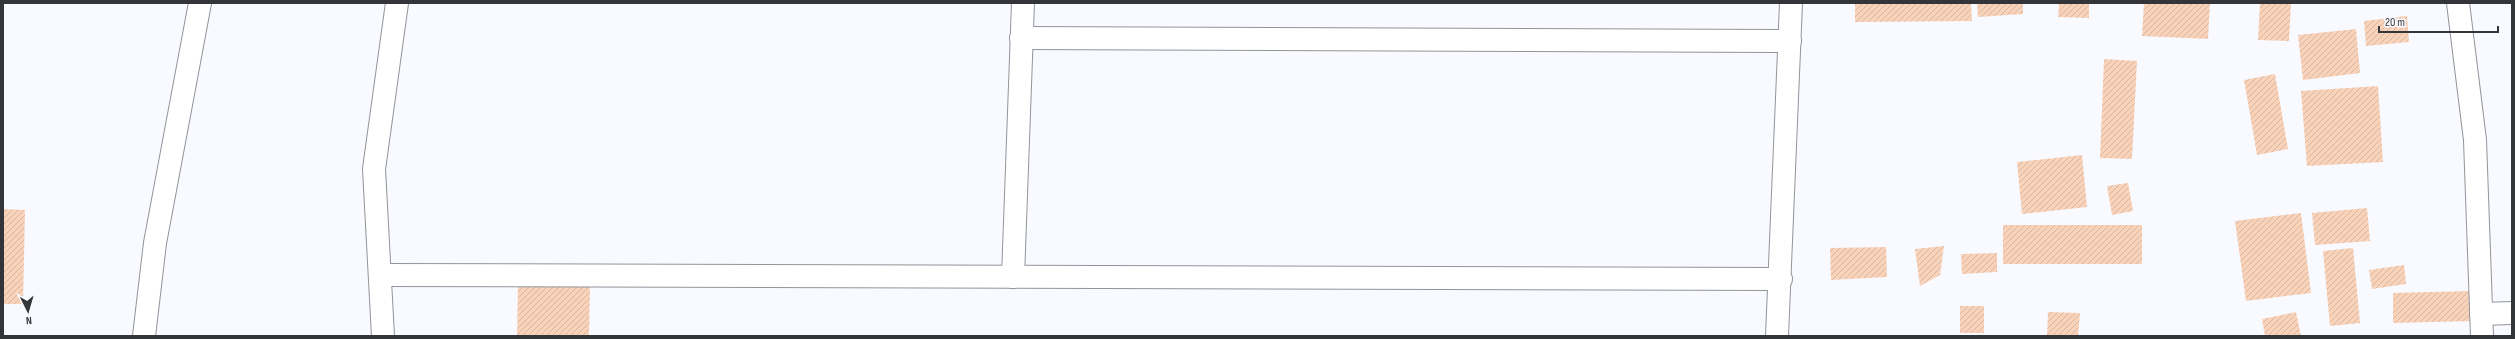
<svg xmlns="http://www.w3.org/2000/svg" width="2515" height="339" viewBox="0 0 2515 339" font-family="'Sofia Sans Condensed',sans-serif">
<defs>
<pattern id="building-hatch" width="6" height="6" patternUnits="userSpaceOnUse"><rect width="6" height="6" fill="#f9d2ba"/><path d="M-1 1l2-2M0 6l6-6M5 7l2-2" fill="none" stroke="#d6b5a1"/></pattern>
</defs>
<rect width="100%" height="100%" fill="#f9faff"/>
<g fill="url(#building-hatch)">
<polygon points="1855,3 1971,3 1972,21 1855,22"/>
<polygon points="1977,3 2023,3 2023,14 1978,17"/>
<polygon points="2059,3 2089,3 2089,18 2058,17"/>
<polygon points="2144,3 2210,3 2208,39 2142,36"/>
<polygon points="2260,3 2291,3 2289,41 2258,40"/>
<polygon points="2407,16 2409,42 2366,46 2364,21"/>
<polygon points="2356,29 2360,73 2303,80 2298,35"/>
<polygon points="2104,59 2137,61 2132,159 2100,158"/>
<polygon points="2275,74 2288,149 2257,155 2244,80"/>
<polygon points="2378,86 2383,162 2307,166 2301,91"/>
<polygon points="2082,155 2087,207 2022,214 2017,162"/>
<polygon points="2128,183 2133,211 2112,215 2107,186"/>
<polygon points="2367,208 2370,241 2315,245 2312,213"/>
<polygon points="3,209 25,210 23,304 3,304"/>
<polygon points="2301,213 2311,293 2246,301 2235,221"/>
<rect x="2003" y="225" width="139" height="39"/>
<polygon points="1944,246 1940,275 1920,286 1915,249"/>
<polygon points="1886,247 1887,277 1831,280 1830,248"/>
<polygon points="2353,248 2360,323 2330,326 2323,251"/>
<polygon points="1997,253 1997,272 1962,274 1961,254"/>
<polygon points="2404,265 2406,284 2372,289 2369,270"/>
<polygon points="518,282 590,284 589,336 517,336"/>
<polygon points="2472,291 2473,321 2393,323 2393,293"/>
<rect x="1960" y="306" width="24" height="27"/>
<polygon points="2048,312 2080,313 2078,336 2047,336"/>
<polygon points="2296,312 2301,336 2265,336 2262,319"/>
</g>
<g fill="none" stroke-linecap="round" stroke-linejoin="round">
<defs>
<g id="minor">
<polyline points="2458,3 2475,140 2482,336"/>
<polyline points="1021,38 1790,41"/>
<polyline points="381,275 1781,279"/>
<polyline points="1013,277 1023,3"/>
<polyline points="2481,314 2512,313"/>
<polyline points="144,336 155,243 200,3"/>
<polyline points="383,336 374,169 397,3"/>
<polyline points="1777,336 1791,3"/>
</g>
</defs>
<use href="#minor" stroke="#92949b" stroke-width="24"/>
<use href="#minor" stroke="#fff" stroke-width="22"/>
</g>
<rect width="2515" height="339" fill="none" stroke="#343538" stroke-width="8"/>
<g transform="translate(28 311) rotate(175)" stroke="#f9faff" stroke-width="3" paint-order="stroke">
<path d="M0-3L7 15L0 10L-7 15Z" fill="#343538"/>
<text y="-6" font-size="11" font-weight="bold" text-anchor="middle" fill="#343538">N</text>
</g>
<path d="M2379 26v6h119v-6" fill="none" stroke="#343538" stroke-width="2"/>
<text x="2385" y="26" font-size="12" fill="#343538" stroke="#f9faff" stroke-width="3" paint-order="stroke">20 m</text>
</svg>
